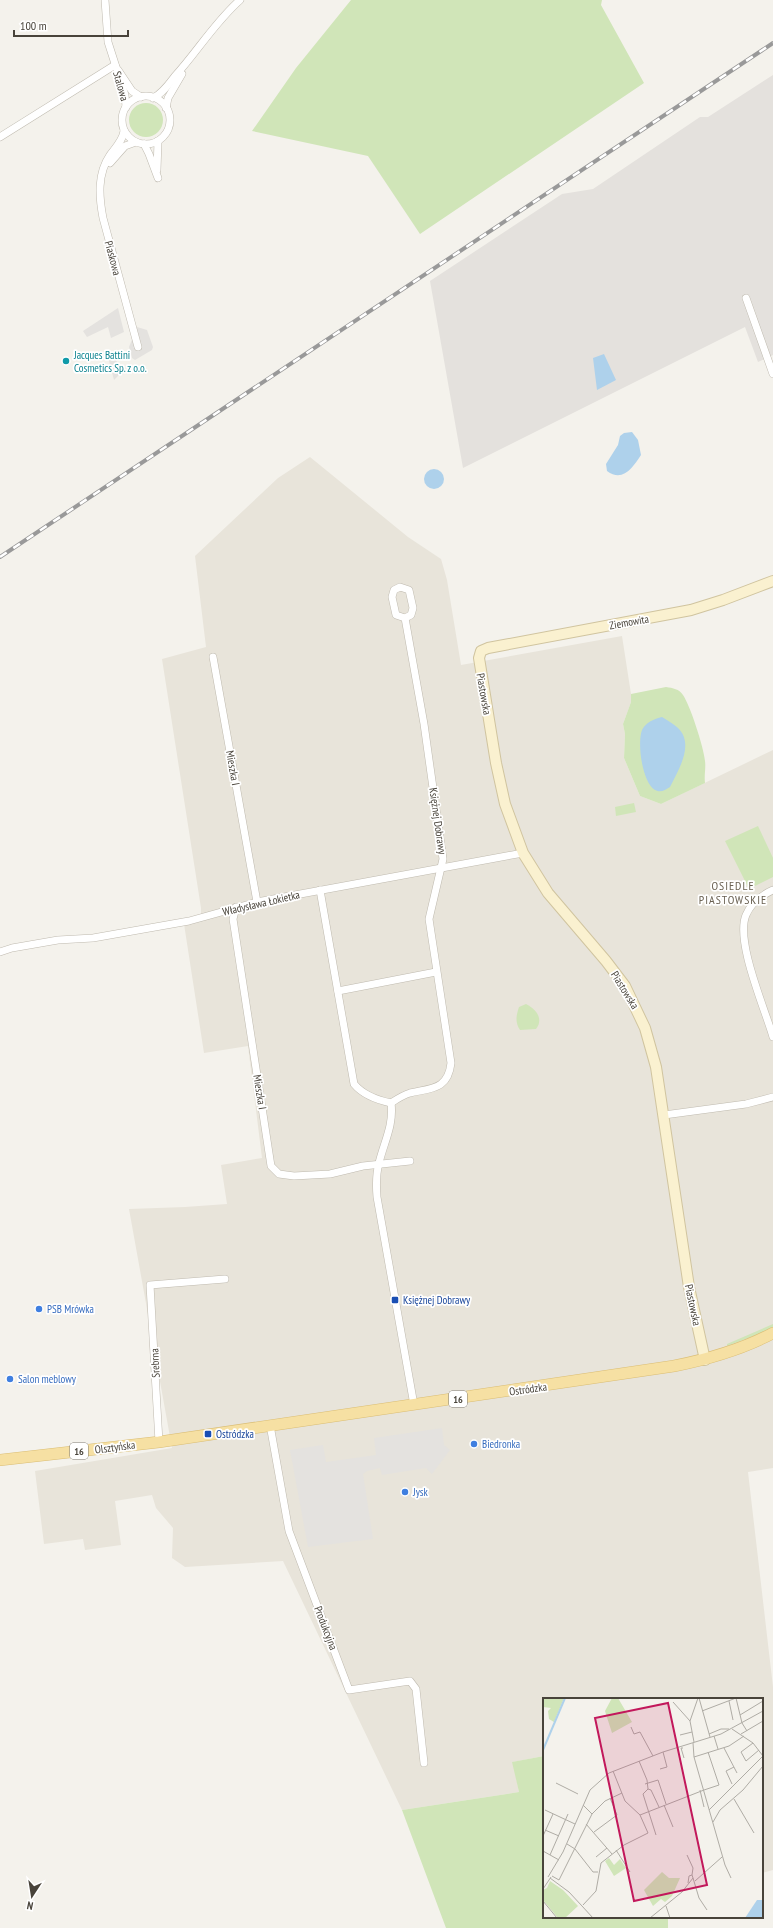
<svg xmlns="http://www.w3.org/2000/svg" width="773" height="1928" viewBox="0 0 773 1928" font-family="'PT Sans Narrow',sans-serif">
<rect width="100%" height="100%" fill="#f4f2ec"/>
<polygon fill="#e8e4da" points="310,457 408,537 441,559 447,580 461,665 622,636 631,694 631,702 623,724 625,734 624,758 640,796 661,804 773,750 773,1468 748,1472 773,1687 773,1870 762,1873 762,1699 544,1699 544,1756 513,1762 519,1792 402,1810 283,1561 185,1567 172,1558 173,1528 156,1508 152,1495 115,1501 121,1545 85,1550 83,1539 44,1544 35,1471 172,1448 129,1209 185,1207 227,1204 221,1165 262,1158 248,1046 204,1053 184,924 201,921 201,908 162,659 206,647 195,556 278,478"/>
<polygon fill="#e4e1dd" points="773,75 773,355 758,362 745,327 463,468 430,281 562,194 593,189 700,117 708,117"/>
<g fill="#d0e5b8">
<polygon points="351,0 602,0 601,5 644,83 420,234 368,156 252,131 296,68"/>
<circle cx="146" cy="120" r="17"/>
<path d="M666 687C673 688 679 689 683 695 690 705 704 748 705 761 706 768 704 775 705 783L661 804 640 796 624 758 625 734 623 724 631 702V694Z"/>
<polygon points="634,803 636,812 616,816 615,807"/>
<polygon points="758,826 773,858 773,877 749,889 725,841"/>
<path d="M526 1004C536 1009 544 1019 536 1029L520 1030C515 1022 516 1016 519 1007Z"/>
<polygon points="773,1324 773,1327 759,1334 727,1346 727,1344"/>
<polygon points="544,1756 544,1917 668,1917 668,1928 446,1928 402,1810 519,1792 512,1762"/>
</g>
<g fill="#e4e2df">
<polygon points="118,308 124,332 111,338 108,327 87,337 83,331"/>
<polygon points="137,327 147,330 153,347 152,350 135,360 132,358 129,347"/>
<polygon points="114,351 120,374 114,380 108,357"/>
<polygon points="442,1428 444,1445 450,1450 432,1474 426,1468 382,1475 380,1468 367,1471 363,1474 373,1539 308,1547 290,1450 323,1445 326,1462 376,1455 374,1438"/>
</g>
<g fill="#aed1eb">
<polygon points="604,354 616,380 597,390 593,358"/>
<path d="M632 432 638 440 641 455C633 467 623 483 607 471L606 464 618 445 620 436 624 433Z"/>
<circle cx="434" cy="479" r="10"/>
<path d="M662 717C668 721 674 724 678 728 695 744 678 771 670 787 665 790 661 793 655 790 642 782 637 743 642 730 646 722 654 719 662 717Z"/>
</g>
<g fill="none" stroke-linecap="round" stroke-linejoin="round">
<defs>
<g id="street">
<polyline points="105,0 108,42 125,95 126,107"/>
<polyline points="118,70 132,91 141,97"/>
<circle cx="146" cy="120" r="24"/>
<path d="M153 98C162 94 169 84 175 76 197 52 215 22 240 0"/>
<polyline points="166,108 168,98 182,74"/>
<path d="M124 131C123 140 116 147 110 155 97 174 99 197 103 218L138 347"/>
<polyline points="0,137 115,65"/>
<polyline points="144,144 149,154 158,178"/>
<polyline points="110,163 125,146 136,142"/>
<polyline points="157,170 158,141"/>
<polyline points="746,298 773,374"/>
<polygon points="400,587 409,590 413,608 411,615 405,618 396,615 392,597 394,590"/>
<polyline points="213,657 257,902"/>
<path d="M320 890 354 1084C363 1095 377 1100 391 1103"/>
<path d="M773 890C762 895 751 903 746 915 735 941 765 1009 773 1037"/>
<polyline points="236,907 233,919 271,1166 279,1174 294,1176 330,1174 363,1166 410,1161"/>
<polyline points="0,952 12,948 58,940 93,938 189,921 257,902 523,853"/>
<polyline points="338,991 436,972"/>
<path d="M391 1103C397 1099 403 1095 410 1093 431 1088 448 1090 451 1063L429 919 443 859 424 724 405 618"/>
<path d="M391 1103C394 1125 384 1142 379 1163 376 1174 376 1185 377 1197L414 1405"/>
<polyline points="664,1115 746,1104 773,1097"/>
<polyline points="270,1425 289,1531 349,1690 410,1681 416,1689 424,1763"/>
<polyline points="159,1442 150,1285 225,1279"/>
</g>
<polyline id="secondary" points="705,1360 689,1287 656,1067 645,1028 625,986 606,961 548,893 523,853 505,804 496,763 479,658 481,651 488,648 691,610 723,600 773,581"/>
<path id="primary" d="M0 1460 159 1442 674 1366C709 1359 741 1350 773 1333"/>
</defs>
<use href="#street" stroke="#bfbaaf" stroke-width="8"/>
<use href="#secondary" stroke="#d0c49f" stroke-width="12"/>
<use href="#primary" stroke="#dabd74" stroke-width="12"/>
<use href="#street" stroke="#fff" stroke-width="7"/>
<use href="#secondary" stroke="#faf1d0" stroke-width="10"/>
<use href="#primary" stroke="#f6e0a3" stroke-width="11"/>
<defs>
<polyline id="rail" points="0,557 773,43"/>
</defs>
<use href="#rail" stroke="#999" stroke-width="4"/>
<use href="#rail" stroke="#fff" stroke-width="2.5" stroke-dasharray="8" stroke-linecap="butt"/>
</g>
<circle fill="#0f9aa8" stroke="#fff" stroke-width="1.5" cx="66" cy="361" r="4"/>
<g fill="#1a4fb4" stroke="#fff" stroke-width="1.5">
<rect x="391" y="1296" width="8" height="8" rx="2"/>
<rect x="204" y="1430" width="8" height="8" rx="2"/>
</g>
<g fill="#3f7fe0" stroke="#fff" stroke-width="1.5">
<circle cx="39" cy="1309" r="4"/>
<circle cx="10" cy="1379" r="4"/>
<circle cx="474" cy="1444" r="4"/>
<circle cx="405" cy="1492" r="4"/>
</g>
<g text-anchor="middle" stroke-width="3.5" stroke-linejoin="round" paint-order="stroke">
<g fill="#fff" stroke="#7f7b75" stroke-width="1">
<rect x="449" y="1391" width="18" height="16" rx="3"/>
<rect x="70" y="1443" width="18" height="16" rx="3"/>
</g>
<g font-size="10" font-weight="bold" fill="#48433a">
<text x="458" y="1403">16</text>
<text x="79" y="1455">16</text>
</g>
<g font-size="11" fill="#48433a" stroke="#fff">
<text transform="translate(121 86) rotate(74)" y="4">Stalowa</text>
<text transform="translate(113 258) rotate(75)" y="4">Piaskowa</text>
<text transform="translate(629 622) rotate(-10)" y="4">Ziemowita</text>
<text transform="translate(484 694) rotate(80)" y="4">Piastowska</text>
<text transform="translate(233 768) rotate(80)" y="4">Mieszka I</text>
<text transform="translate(438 821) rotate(82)" y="4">Księżnej Dobrawy</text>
<text transform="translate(261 903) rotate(-13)" y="4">Władysława Łokietka</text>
<text transform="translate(625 990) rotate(58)" y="4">Piastowska</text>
<text transform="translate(260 1092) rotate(81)" y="4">Mieszka I</text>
<text transform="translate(693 1305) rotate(78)" y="4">Piastowska</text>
<text transform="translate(155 1363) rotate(-93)" y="4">Srebrna</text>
<text transform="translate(528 1389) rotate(-8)" y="4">Ostródzka</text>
<text transform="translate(115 1447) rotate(-7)" y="4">Olsztyńska</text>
<text transform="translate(326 1628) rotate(69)" y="4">Produkcyjna</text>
</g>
<g font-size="11" fill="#0d838f" stroke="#fff" text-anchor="start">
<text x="74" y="359">Jacques Battini<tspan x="74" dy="13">Cosmetics Sp. z o.o.</tspan></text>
</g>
<g font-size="11" fill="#164399" stroke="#fff" text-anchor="start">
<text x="403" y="1304">Księżnej Dobrawy</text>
<text x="216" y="1438">Ostródzka</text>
</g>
<g font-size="11" fill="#366cbe" stroke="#fff" text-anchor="start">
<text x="47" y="1313">PSB Mrówka</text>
<text x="18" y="1383">Salon meblowy</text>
<text x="482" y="1448">Biedronka</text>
<text x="413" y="1496">Jysk</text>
</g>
<g font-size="12" letter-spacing="1" fill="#6a6152" stroke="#fff">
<text x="733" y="890">OSIEDLE<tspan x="733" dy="14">PIASTOWSKIE</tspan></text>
</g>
</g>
<g transform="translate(543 1698)">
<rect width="220" height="220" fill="#f4f2ec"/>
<path d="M0 0H21L11 24 6 21 5 13 8 10 0 9ZM69 0H75L89 24 69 35 62 13ZM66 160 71 167 77 161 83 170 71 178 62 163ZM119 174 126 180H137L129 198 122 204 118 201 110 208 101 192ZM7 183 20 192 35 208 22 220H15L0 202V192L4 190Z" fill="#d0e5b8"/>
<path d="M214 202H220V220H202Z" fill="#aed1eb"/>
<path fill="none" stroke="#aed1eb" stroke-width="2" d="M0 52 22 0"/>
<path fill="none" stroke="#afaca5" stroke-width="1" d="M156 0 167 39M193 0 199 25 204 33M186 3 190 22M130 4 147 23 151 44M159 13 193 0M197 17 220 3M147 23 155 0M88 29 91 36 97 34 110 58M189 31 210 45 220 58M166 36 178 31H186M198 36 220 23M137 37 149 34M171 38 175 51M150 45 151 59 182 167 188 180M210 45 198 54 203 63 216 52M140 50H138L141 60M181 50 194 75M151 59 186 48 201 38M96 63 104 82 105 91M117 71 124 69 120 54M13 85 35 96M102 86 115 82 123 106M189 86 183 73 191 69M105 91 100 96 113 137M105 91 108 92 116 109M157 92 161 109M161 92 176 87 165 54M191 101 211 135M121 107 130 129M2 112 32 126M166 112 220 58M49 116 62 103 79 95M97 117 161 92M170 124 177 112 200 92 220 68M43 126 69 156M2 132 16 138M51 134 74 117 67 100M0 138 10 116M24 146 32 151 50 174H55M73 152 87 174M0 153 16 162M7 157 25 116M144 157 150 170 149 177M53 159 64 150M9 178 16 182 49 116 40 107M5 179 20 154 47 92 66 75 120 54 178 36 220 13M7 180 26 194 39 208M150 180 156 200 164 212M152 183 179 159M0 191 8 179M0 203 14 220M40 207 53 193 58 165 81 147 105 135 97 117 82 103 70 73M39 208 50 220M123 208 127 220M107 220 139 194 150 180 149 177 146 178 145 185"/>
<path fill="#c2185b" fill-opacity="0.15" stroke="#c2185b" stroke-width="2" d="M125 5 164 187 91 203 52 20Z"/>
<rect width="220" height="220" fill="none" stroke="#48433a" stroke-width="2"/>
</g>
<g transform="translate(32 1896) rotate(192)" stroke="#ffffff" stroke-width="3" paint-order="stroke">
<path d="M0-3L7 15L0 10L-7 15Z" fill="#48433a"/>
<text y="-6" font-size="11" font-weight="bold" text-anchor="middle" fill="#48433a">N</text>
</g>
<path d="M14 30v6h114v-6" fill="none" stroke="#48433a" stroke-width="2"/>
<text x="20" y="30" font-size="12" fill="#48433a" stroke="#ffffff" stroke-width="3" paint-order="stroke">100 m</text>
</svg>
